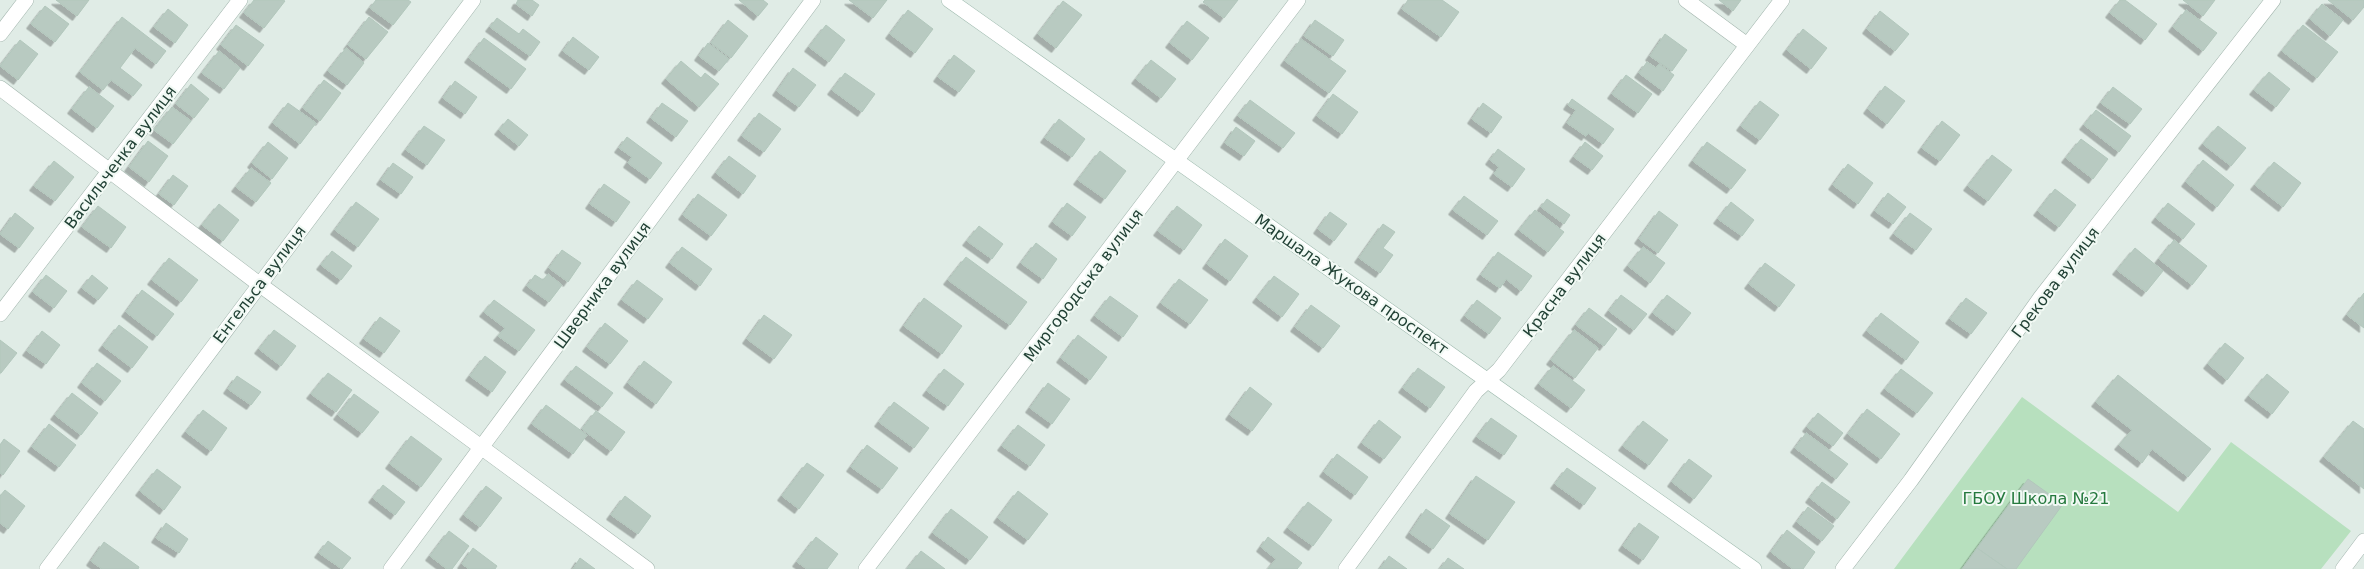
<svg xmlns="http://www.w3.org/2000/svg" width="2364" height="569" viewBox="0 0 2364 569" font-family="'DejaVu Sans',sans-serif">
<defs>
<filter id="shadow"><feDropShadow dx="-4.5" dy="4.5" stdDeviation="0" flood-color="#0004"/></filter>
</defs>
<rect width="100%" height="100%" fill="#e0ece6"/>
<polygon fill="#b7e0be" points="2022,397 2178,512 2231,442 2351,531 2321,569 1894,569"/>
<g fill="#b8cac1" stroke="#b2c7bc" filter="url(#shadow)">
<polygon points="56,0 89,0 77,16"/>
<polygon points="254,0 283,0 285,1 264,28 244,13"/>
<polygon points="376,0 408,0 411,2 393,25 370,8"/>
<polygon points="518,0 532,0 539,5 532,16 516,4"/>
<polygon points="739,0 763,0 768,4 758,16"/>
<polygon points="849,0 887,0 873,18"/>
<polygon points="1205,0 1238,0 1224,18 1203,2"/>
<polygon points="1408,0 1442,0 1459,12 1441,37 1402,9"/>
<polygon points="1719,0 1741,0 1733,11"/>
<polygon points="2120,0 2125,0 2157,24 2145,40 2110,13"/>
<polygon points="2183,0 2215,0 2203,16"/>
<polygon points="2328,0 2364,0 2364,7 2353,20"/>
<polygon points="1063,1 1082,15 1056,48 1038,34"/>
<polygon points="2322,4 2343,20 2330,36 2310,19"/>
<polygon points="45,6 69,24 55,42 31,24"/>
<polygon points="168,9 188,25 175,43 154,27"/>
<polygon points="908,10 933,29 915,53 890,34"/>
<polygon points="2186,10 2217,33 2203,51 2173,27"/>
<polygon points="1880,11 1909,34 1895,51 1867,29"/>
<polygon points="122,17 166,51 156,64 135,48 120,68 142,85 133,96 111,80 103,90 80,72"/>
<polygon points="369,17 388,32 366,59 348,45"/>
<polygon points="497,18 519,34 523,29 540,42 530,56 490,27"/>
<polygon points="728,20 748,36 731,58 711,43"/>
<polygon points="1315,20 1344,40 1333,56 1304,36"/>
<polygon points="1187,21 1209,38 1192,60 1170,43"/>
<polygon points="236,25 264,45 248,66 221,45"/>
<polygon points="826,25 845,40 829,62 809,47"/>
<polygon points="2303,25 2338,52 2317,78 2282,51"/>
<polygon points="1803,29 1827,48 1811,69 1787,50"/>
<polygon points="1665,34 1687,50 1672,71 1650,56"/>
<polygon points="573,37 599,57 589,70 563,51"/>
<polygon points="484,38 526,69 511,89 469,58"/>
<polygon points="1301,39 1346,71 1329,93 1285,61"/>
<polygon points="20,40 38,54 18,80 0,66"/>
<polygon points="708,43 729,59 719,71 699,56"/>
<polygon points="346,48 364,63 347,85 328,71"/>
<polygon points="219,51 240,68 224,89 202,73"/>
<polygon points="954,55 975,71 959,92 938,77"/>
<polygon points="1151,60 1176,79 1161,98 1136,79"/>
<polygon points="681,61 701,78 705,73 719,84 699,107 666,79"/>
<polygon points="1647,62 1656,68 1659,64 1674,75 1663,91 1639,73"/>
<polygon points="793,68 816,85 799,107 777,91"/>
<polygon points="2269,72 2290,89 2276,107 2254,90"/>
<polygon points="845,73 875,94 862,112 832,90"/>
<polygon points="1626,75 1652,94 1638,113 1612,94"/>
<polygon points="324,80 341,93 320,121 303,108"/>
<polygon points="455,81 477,97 465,114 443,98"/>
<polygon points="191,84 209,99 194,118 176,104"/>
<polygon points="1885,86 1905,101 1887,124 1868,109"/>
<polygon points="89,87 114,106 97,128 72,109"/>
<polygon points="2113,87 2142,109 2130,124 2101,103"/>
<polygon points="1333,94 1358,112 1342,134 1317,116"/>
<polygon points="1572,99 1614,129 1603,144 1588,133 1586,136 1567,123 1576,110 1568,105"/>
<polygon points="1250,100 1295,133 1283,148 1238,116"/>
<polygon points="1760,101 1779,115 1760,140 1741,126"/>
<polygon points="288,103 316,123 300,144 273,123"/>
<polygon points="662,103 688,121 676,137 651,118"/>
<polygon points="1483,103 1502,117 1491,133 1472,119"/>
<polygon points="172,107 191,121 173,144 154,130"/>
<polygon points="2096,110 2131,136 2119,152 2084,125"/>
<polygon points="759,113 781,129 764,152 742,136"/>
<polygon points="508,119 528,135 519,146 499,130"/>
<polygon points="1059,119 1085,139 1072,157 1045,138"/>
<polygon points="1942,121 1960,135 1940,161 1922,148"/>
<polygon points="424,126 445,140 427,165 406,150"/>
<polygon points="2218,126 2246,148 2231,166 2203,144"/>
<polygon points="1236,127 1255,141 1244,156 1225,143"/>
<polygon points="627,137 662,163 650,179 628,163 632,157 619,148"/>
<polygon points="2081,139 2108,159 2093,179 2066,158"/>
<polygon points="148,141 168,156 149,182 129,167"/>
<polygon points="268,142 288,158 272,179 252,163"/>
<polygon points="1585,142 1603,156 1592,170 1574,157"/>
<polygon points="1707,142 1746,170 1731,189 1693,161"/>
<polygon points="1498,149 1525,169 1512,187 1494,174 1499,167 1490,160"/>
<polygon points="1100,151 1126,171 1105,199 1078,180"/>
<polygon points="1992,155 2012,170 1988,201 1968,186"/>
<polygon points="729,156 756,176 743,194 716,173"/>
<polygon points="2203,160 2234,185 2217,207 2186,182"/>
<polygon points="54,161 74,177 55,201 34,186"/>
<polygon points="2274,162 2301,183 2283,207 2255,185"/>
<polygon points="393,163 413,177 401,194 381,180"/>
<polygon points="1848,164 1873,183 1858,204 1833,185"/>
<polygon points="251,168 271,183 256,202 236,187"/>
<polygon points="173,175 188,186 174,205 159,194"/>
<polygon points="604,184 630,202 616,222 590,204"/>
<polygon points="2055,189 2076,205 2059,227 2038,211"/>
<polygon points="1888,193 1906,207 1893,224 1875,211"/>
<polygon points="698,194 727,215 711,236 683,215"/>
<polygon points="1464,196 1498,221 1487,235 1453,210"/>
<polygon points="1547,199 1570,215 1564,224 1541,207"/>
<polygon points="356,202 379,219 358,247 335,230"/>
<polygon points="1731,202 1754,220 1742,236 1718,219"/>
<polygon points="1067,203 1086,217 1072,236 1053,222"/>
<polygon points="2168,203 2195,224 2183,239 2156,218"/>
<polygon points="219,204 239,220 223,241 202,225"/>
<polygon points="98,206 126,227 111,248 82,227"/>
<polygon points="1177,206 1202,225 1184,250 1158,231"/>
<polygon points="1535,210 1564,232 1548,252 1519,230"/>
<polygon points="1659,211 1678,225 1658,253 1639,239"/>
<polygon points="1330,212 1347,224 1334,241 1318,229"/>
<polygon points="15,213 34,228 19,248 0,234"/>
<polygon points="1910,213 1932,229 1916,250 1894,234"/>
<polygon points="1383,224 1395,232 1383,248 1393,255 1380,273 1359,258"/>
<polygon points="979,226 1003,244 992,259 967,241"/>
<polygon points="1225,239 1248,256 1230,281 1207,264"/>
<polygon points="2174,240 2207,266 2192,285 2159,259"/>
<polygon points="1036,243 1057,259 1043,279 1021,263"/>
<polygon points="682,247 712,269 700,286 670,263"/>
<polygon points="1643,247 1665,263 1650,283 1628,266"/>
<polygon points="2135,248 2163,271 2146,292 2117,270"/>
<polygon points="562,250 581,263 568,282 549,268"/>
<polygon points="332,251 352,266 341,280 321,265"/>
<polygon points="1498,252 1532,276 1521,291 1506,279 1500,288 1481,275"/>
<polygon points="966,257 1027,302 1010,325 948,280"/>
<polygon points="169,258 198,280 181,302 152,280"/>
<polygon points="1765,263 1795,285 1779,307 1749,284"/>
<polygon points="548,274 562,285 549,302 527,286 535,275 543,280"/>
<polygon points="46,275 67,291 54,308 33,292"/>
<polygon points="92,275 108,288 98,300 82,288"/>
<polygon points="1274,276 1299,294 1282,317 1257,298"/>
<polygon points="1179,279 1208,300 1190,324 1161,303"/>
<polygon points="637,280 663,299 648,319 622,300"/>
<polygon points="142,290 174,314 157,336 126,312"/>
<polygon points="2364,293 2364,328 2347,315"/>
<polygon points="1621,295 1647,314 1634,330 1609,311"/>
<polygon points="1667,295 1691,313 1677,331 1653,313"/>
<polygon points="1110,296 1138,316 1123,337 1095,316"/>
<polygon points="924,298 962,326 942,354 904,326"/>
<polygon points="1966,298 1987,313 1971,334 1950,319"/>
<polygon points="494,300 535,330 519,351 498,336 505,328 484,312"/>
<polygon points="1477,300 1501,318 1489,334 1465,316"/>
<polygon points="1311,305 1340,326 1323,348 1295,327"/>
<polygon points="1589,308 1617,329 1604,346 1576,325"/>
<polygon points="1881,313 1919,342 1906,360 1867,331"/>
<polygon points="764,315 792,335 774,359 747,339"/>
<polygon points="380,317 400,331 384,353 364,339"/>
<polygon points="605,323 628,341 610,364 587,347"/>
<polygon points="119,325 148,347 132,368 103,346"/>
<polygon points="274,330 296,346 281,366 259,349"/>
<polygon points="1574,330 1598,348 1575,378 1551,360"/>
<polygon points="42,331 60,345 46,364 27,351"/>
<polygon points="1078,335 1107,357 1090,380 1061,358"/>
<polygon points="0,340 17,353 1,373 0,373"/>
<polygon points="2225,343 2244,358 2227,380 2208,364"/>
<polygon points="485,356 506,372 492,392 470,376"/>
<polygon points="644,361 672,382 656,404 628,383"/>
<polygon points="97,363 121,381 105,401 82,383"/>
<polygon points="576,366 613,393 602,407 565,380"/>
<polygon points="1553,366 1585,390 1571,408 1539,384"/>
<polygon points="1418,368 1445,387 1430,408 1403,388"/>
<polygon points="944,369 964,384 948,406 927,391"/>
<polygon points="1901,369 1933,393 1917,413 1885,389"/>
<polygon points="328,373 352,390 336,412 311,394"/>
<polygon points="2267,374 2289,392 2272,414 2249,396"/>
<polygon points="2118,375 2211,449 2188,477 2152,449 2142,463 2119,445 2132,430 2096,402"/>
<polygon points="237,376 261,392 251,405 228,389"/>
<polygon points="1048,383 1070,399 1052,424 1030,408"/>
<polygon points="1250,387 1272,404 1252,431 1230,415"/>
<polygon points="72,393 98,413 81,435 55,415"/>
<polygon points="354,394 379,412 362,433 338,415"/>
<polygon points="894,402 929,428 914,448 879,422"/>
<polygon points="546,405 587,435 573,454 532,424"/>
<polygon points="1867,409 1900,434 1881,459 1848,434"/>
<polygon points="203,410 227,428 211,451 186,432"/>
<polygon points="596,411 625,432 611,451 582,429"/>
<polygon points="1818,413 1843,433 1833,446 1807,427"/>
<polygon points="1491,418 1517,436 1504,455 1477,437"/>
<polygon points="1379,420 1401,437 1384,459 1362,443"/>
<polygon points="1643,421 1668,440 1649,465 1623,446"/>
<polygon points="2353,421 2364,429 2364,489 2324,457"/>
<polygon points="49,424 76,445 59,467 32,447"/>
<polygon points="1018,425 1045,445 1030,466 1002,446"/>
<polygon points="1806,433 1848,464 1836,479 1795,448"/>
<polygon points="411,436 442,459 421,487 390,464"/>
<polygon points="4,439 20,451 3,475 0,473 0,445"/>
<polygon points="867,445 898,468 882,489 851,467"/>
<polygon points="1337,454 1368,477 1355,495 1324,472"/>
<polygon points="1689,459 1712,476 1694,499 1672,482"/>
<polygon points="807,463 824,475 799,509 782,496"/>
<polygon points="1567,468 1596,488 1584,505 1555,484"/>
<polygon points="157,469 181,487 164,510 140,491"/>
<polygon points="1476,476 1515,502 1488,540 1450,514"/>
<polygon points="2028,479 2063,504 2016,569 2007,569 1977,548"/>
<polygon points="1822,482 1850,502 1837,519 1810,498"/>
<polygon points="383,485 405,502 395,515 373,498"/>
<polygon points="486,486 502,498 480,527 464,515"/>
<polygon points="5,490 25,506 8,529 0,523 0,496"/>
<polygon points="1018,491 1048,514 1028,540 998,518"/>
<polygon points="625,496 651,516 638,534 611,515"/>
<polygon points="1308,502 1332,520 1313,546 1288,528"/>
<polygon points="1808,507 1834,526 1822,541 1797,522"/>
<polygon points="951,509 988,537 970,560 933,533"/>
<polygon points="1426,509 1450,526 1433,549 1410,533"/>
<polygon points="166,523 188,539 179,553 156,538"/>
<polygon points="1639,523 1659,537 1643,560 1623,546"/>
<polygon points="1787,530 1815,552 1803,569 1793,569 1771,552"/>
<polygon points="449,531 469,546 452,569 447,569 430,556"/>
<polygon points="816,537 838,554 827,569 807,569 797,562"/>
<polygon points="1268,537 1302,563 1297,569 1268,569 1276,559 1261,547"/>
<polygon points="328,541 351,558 342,569 319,553"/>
<polygon points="104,542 139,567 138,569 102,569 91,561"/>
<polygon points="473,548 497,566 495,569 469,569 462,564"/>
<polygon points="1977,548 2007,569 1962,569"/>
<polygon points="921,551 945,569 907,569"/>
<polygon points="1389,556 1407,569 1380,569"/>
<polygon points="580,558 595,569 573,569"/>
<polygon points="1448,558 1464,569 1440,569"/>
</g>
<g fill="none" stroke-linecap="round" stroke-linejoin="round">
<defs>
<g id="street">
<polyline points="1686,0 1747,45"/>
<polyline points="0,34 26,0"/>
<polyline points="0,88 259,284 647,569"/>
<polyline points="0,314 240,0"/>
<polyline points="47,569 473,0"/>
<polyline points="391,569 813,0"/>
<polyline points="866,569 1298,0"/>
<polyline points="1346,569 1476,391 1499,370 1782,0"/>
<polyline points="1843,569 1911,480 2041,297 2273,0"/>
<polyline points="2343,569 2364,541"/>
</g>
<polyline id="secondary" points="949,0 1754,569"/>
</defs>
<use href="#street" stroke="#a2b5ad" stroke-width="16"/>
<use href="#secondary" stroke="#9db9ad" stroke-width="16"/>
<use href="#street" stroke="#fff" stroke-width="15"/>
<use href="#secondary" stroke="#fff" stroke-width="15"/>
</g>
<g text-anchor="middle" stroke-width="4" stroke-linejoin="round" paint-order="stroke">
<g font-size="16" fill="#1f3f33" stroke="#f1f9f4">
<text transform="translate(120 157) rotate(-53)" y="6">Васильченка вулиця</text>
<text transform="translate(2055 282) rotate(-53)" y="6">Грекова вулиця</text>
<text transform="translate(259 284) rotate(-53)" y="6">Енгельса вулиця</text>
<text transform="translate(1352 284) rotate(35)" y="6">Маршала Жукова проспект</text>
<text transform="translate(602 285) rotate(-54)" y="6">Шверника вулиця</text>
<text transform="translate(1083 285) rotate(-53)" y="6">Миргородська вулиця</text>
<text transform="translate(1564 285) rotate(-53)" y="6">Красна вулиця</text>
</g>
<g font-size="16" fill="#25793e" stroke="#f1f9f4">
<text x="2036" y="504">ГБОУ Школа №21</text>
</g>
</g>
</svg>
